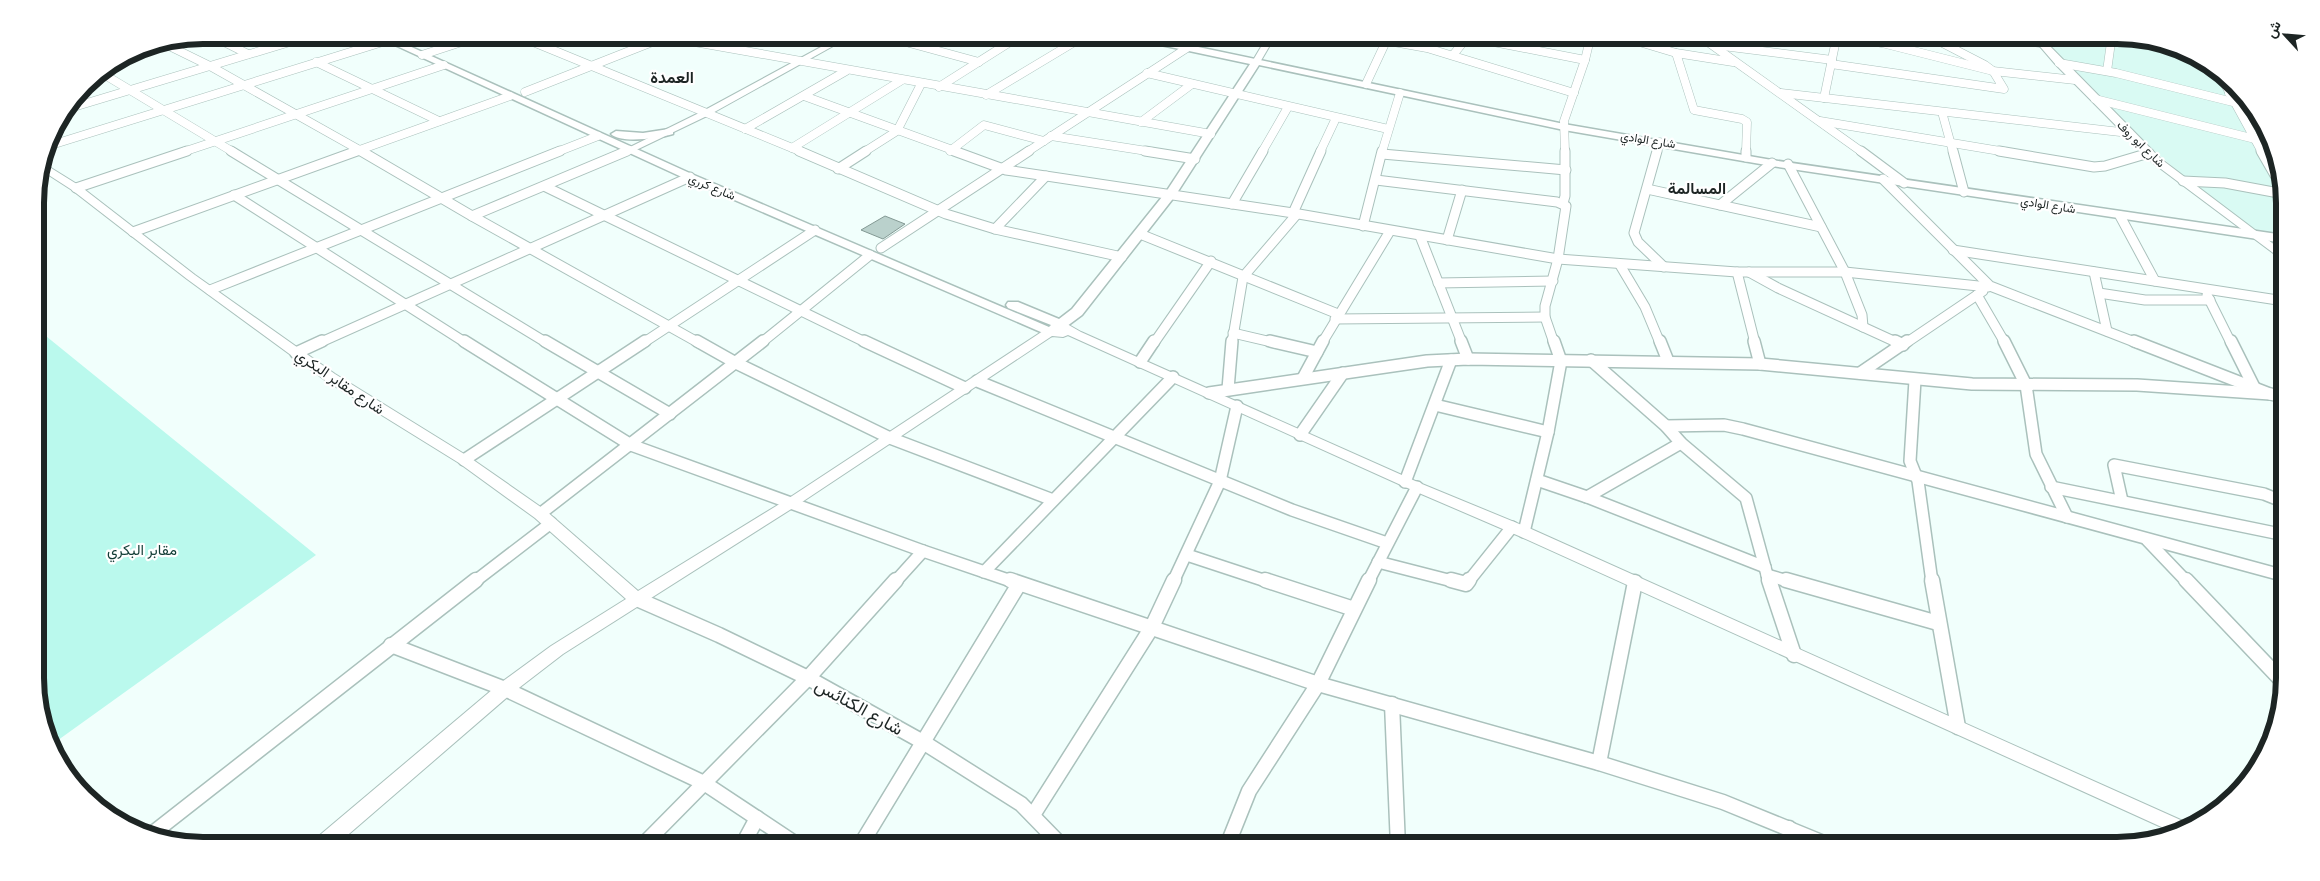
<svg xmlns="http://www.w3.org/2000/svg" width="2320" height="881" viewBox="0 0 2320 881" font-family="Ubuntu,Vazirmatn,sans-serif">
<rect width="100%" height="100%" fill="#f1fffc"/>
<polygon fill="#d9faf3" points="2031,35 2118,35 2171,44 2244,92 2268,129 2284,180 2284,243 2250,236 2032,41"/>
<polygon fill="#baf9ed" points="36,328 316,555 54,743 38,711"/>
<polygon fill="#bad1cc" stroke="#839994" points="885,216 905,224 883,239 861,230"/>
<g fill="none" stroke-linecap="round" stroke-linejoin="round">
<defs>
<g id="minor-far3">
<polyline points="210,35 248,54"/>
<polyline points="516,35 802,152"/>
<polyline points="655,35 1211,134"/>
<polyline points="810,35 840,40"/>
<polyline points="880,35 979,62"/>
<polyline points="997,35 1015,39"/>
<polyline points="1355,35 1427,48 1574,93"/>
<polyline points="1616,35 1676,53 1694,110 1742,119 1747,122 1746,152"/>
<polyline points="1698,35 1862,152"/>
<polyline points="1836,35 1882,43 1993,71 2075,80"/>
<polyline points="1984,35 2040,43"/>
<polyline points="1468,37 1585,60"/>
<polyline points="163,43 210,66 363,152"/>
<polyline points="910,43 925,35"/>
<polyline points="1715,45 1832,60"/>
<polyline points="1676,53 1733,62"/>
<polyline points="422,55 483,35"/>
<polyline points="1453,55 1469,35"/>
<polyline points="316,62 439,121"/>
<polyline points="2059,63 2116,73 2233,102"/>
<polyline points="1831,64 2004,89 1993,71 1985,65 1927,35"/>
<polyline points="2107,71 2112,35"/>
<polyline points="100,72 233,152"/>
<polyline points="1147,73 1388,129"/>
<polyline points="2221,77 2262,152"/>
<polyline points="1366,84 1389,35"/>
<polyline points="939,87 1021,35"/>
<polyline points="525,92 665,37"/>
<polyline points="1781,93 2129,133"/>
<polyline points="2229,93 2246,96"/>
<polyline points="986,95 1086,35"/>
<polyline points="804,96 958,152"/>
<polyline points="1824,98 1837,35"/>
<polyline points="2095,99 2255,139"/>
<polyline points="67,109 313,35"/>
<polyline points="1942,112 1953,152"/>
<polyline points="1820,121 2006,152"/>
<polyline points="1141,122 1192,84"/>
<polyline points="745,129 846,71"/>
<polyline points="1051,136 1153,152"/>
<polyline points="48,146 389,40"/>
<polyline points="792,148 902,80"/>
<polyline points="950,151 984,125 1044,141"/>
<polyline points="183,152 444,65"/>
<polyline points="354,152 510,96"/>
<polyline points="557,152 598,136"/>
<polyline points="624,152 629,150"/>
<polyline points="864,152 897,131 921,84"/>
<polyline points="1027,152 1187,48 1200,35"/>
<polyline points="1262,152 1288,107"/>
<polyline points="1320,152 1336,118"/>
<polyline points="1382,152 1400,93"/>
<polyline points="1565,152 1564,121 1585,60 1591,35"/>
<polyline points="1657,152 1660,142"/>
</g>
<g id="minor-far2">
<polyline points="231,151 547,343"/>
<polyline points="361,151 472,216 699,343"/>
<polyline points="799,151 946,214 995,229 1122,257"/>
<polyline points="954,151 1006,170 1293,213 1558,259 1737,272 1845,272 1988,287"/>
<polyline points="1145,151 1195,159"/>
<polyline points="1657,151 1634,233 1638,242 1664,267"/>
<polyline points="1861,151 1904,183"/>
<polyline points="1953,151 1964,192"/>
<polyline points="1999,151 2094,167 2105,166 2149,153"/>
<polyline points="2261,151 2284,191"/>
<polyline points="2262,152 2275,154"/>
<polyline points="1382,154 1566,170"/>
<polyline points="1746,157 1746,151"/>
<polyline points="1788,164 1845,272 1862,315 1863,327"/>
<polyline points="838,169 866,151"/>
<polyline points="1883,179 1990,286 2137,343"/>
<polyline points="1376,180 1557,202 1566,206 1558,259 1545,306 1545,317 1554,343"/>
<polyline points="2183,181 2225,183 2284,194"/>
<polyline points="546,187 867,343"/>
<polyline points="76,188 187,151"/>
<polyline points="1647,189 1821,227"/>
<polyline points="234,195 466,343"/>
<polyline points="1563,203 1565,196 1565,151"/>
<polyline points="1232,204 1263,151"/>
<polyline points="1720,205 1772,163"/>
<polyline points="1293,213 1321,151"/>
<polyline points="472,216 627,151"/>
<polyline points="2120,216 2155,281"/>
<polyline points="1363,226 1382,151"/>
<polyline points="995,229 1046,176"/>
<polyline points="133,232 357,151"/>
<polyline points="1140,234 1338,314"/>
<polyline points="1420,236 1462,343"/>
<polyline points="1447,240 1462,190"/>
<polyline points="881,248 1029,151"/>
<polyline points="1953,250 2284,301"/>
<polyline points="1620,265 1645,307 1660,343"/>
<polyline points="1737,272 1755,343"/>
<polyline points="1749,272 1778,288 1898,343"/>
<polyline points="2094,272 2107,331"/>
<polyline points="1438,283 1553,281"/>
<polyline points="210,290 560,151"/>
<polyline points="2099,293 2145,300 2210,300"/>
<polyline points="1977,295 2005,343"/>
<polyline points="2207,295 2231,343"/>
<polyline points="1335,319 1545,317"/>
<polyline points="1233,333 1276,343"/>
<polyline points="319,343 690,177"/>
<polyline points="643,343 815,230"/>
<polyline points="761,343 870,255"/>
<polyline points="1154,343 1211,261"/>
<polyline points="1232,343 1243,277 1297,214"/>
<polyline points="1322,343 1390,231"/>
<polyline points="1906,343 1983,291"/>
</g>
<g id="minor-far1">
<polyline points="464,341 631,445 923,551 1014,582"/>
<polyline points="545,341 670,414"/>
<polyline points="697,341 736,363 890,438 1053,500"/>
<polyline points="864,341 965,388"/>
<polyline points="1270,341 1317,352"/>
<polyline points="1461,341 1468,359"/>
<polyline points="1660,341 1668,361"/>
<polyline points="1754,341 1760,364"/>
<polyline points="1895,341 1903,345"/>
<polyline points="2004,341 2026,385 2036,454 2067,517"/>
<polyline points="2134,341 2270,394 2284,397"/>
<polyline points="2231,341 2254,387"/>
<polyline points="296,353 322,341"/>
<polyline points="1591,360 1666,426 1681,443 1746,498 1769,582"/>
<polyline points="1140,362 1154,341"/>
<polyline points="1860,373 1907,341"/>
<polyline points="1303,378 1323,341"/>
<polyline points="1915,380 1910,461 1918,481 1932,582"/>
<polyline points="977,381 1292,510 1387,543"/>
<polyline points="1228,389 1232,341"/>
<polyline points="1209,393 1427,361 1468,359 1760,364 1972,384 2137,385 2270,394"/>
<polyline points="1435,405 1548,432"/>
<polyline points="1666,426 1724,425 1743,429 2285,576"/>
<polyline points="1300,435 1343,373"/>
<polyline points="464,460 645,341"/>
<polyline points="1537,480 1587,497 1765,567"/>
<polyline points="1405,482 1451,360"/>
<polyline points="2051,487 2285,535"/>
<polyline points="1587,497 1681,443"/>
<polyline points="2122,501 2114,465 2264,494 2284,502"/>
<polyline points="540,514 763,341"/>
<polyline points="1524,532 1548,432 1561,361 1554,341"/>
<polyline points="2147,540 2187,582"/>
<polyline points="1187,555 1269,582"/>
<polyline points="1378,562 1456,582"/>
<polyline points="984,572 1173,377"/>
<polyline points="1767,575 1791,582"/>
<polyline points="474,582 551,523"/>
<polyline points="895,582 923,551"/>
<polyline points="1173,582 1220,481 1237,406"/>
<polyline points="1368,582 1417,487"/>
<polyline points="1468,582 1512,527"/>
</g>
<g id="minor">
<polyline points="1010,580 1318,684 1599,763 1723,802 1831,846"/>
<polyline points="1265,580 1354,609"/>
<polyline points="1451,580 1466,584 1469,580"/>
<polyline points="1769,580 1794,655"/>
<polyline points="1786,580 1938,623"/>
<polyline points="1932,580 1958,727"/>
<polyline points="2186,580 2284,683"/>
<polyline points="637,599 719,635 808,678 923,742 1021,804 1062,846"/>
<polyline points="391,645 505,689 704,783 799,846"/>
<polyline points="1392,704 1398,846"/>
<polyline points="1599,763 1635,582"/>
<polyline points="1033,815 1152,627 1174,580"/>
<polyline points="1789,828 1794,846"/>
<polyline points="148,837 476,580"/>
<polyline points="642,846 808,678 896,580"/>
<polyline points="742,846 757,818"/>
<polyline points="860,846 1019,584"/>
<polyline points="1227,846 1249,791 1318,684 1369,580"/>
</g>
<g id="tertiary">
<polygon points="843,35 853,35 709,115 632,152 626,152 624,150 703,111"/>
<polygon points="1268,35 1276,35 1259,64 1253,64 1252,62"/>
<polygon points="2030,35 2039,35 2161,159 2284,252 2284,261 2153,163 2056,65"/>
<polygon points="43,163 80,186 195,275 335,374 469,457 545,510 638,591 786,500 1046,329 1059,329 1054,324 1060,320 1081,332 1422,484 1529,528 2194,826 2177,834 1519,536 1412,490 1068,335 1063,337 1052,336 796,506 563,654 511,694 335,846 311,846 314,840 499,684 551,646 626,599 535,518 459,463 325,380 187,279 72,190 41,170"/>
</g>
<g id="secondary">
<polygon points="373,35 385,35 694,175 1049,327 1051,325 1008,308 1006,305 1008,302 1018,302 1059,319 1072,309 1166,192 1250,64 1128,38 1123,35 1141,35 1564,124 1772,160 2284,235 2284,243 1772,166 1564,130 1259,65 1175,196 1082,315 1055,335 1050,336 686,179"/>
<path d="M669 129 673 130V134C659 138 621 144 611 134L616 131 643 133Z"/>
</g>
</defs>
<use href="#minor-far3" stroke="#aac1bc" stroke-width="9"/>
<use href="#minor-far2" stroke="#aac1bc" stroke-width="11"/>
<use href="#minor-far1" stroke="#aac1bc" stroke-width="14"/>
<use href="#minor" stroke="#aac1bc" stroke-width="17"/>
<use href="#tertiary" stroke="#aac1bc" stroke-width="2"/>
<use href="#secondary" stroke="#aac1bc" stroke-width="3"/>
<use href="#minor-far3" stroke="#fff" stroke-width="8"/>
<use href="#minor-far2" stroke="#fff" stroke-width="9"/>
<use href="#minor-far1" stroke="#fff" stroke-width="11"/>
<use href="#minor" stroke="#fff" stroke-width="14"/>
<use href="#tertiary" fill="#fff" fill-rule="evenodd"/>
<use href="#secondary" fill="#fff" fill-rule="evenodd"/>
</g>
<g text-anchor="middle" stroke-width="4.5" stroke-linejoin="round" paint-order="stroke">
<g font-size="12" fill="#1d2524" stroke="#fff">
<text transform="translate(1648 140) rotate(9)" y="4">شارع الوادي</text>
<text transform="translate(2141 144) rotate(44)" y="4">شارع ابو روف</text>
<text transform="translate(712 187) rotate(23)" y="4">شارع كرري</text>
<text transform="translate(2048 205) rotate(9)" y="4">شارع الوادي</text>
</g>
<g font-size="15" fill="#1d2524" stroke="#fff">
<text transform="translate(340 382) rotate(34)" y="5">شارع مقابر البكري</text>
</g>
<g font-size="15" fill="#113c35" stroke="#fff">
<text x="142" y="555">مقابر البكري</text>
</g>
<g font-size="16" font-weight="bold" fill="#1d2524" stroke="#fff">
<text x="672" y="83">العمدة</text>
<text x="1697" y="194">المسالمة</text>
</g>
<g font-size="18" fill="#1d2524" stroke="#fff">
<text transform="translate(859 707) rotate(29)" y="6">شارع الكنائس</text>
</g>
</g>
<path d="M0 0H2320V881H0ZM203 44H2117A159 159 0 0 1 2276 203V678A159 159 0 0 1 2117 837H203A159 159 0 0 1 44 678V203A159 159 0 0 1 203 44Z" fill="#fff" fill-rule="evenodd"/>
<path fill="none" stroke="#1d2524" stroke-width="6" d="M203 44H2117A159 159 0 0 1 2276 203V678A159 159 0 0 1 2117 837H203A159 159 0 0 1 44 678V203A159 159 0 0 1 203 44Z"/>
<g transform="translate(2285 35) rotate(296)" stroke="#ffffff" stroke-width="4" paint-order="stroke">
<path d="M0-4L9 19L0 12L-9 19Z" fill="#1d2524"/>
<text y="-8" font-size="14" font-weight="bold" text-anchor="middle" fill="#1d2524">ش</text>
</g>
</svg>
